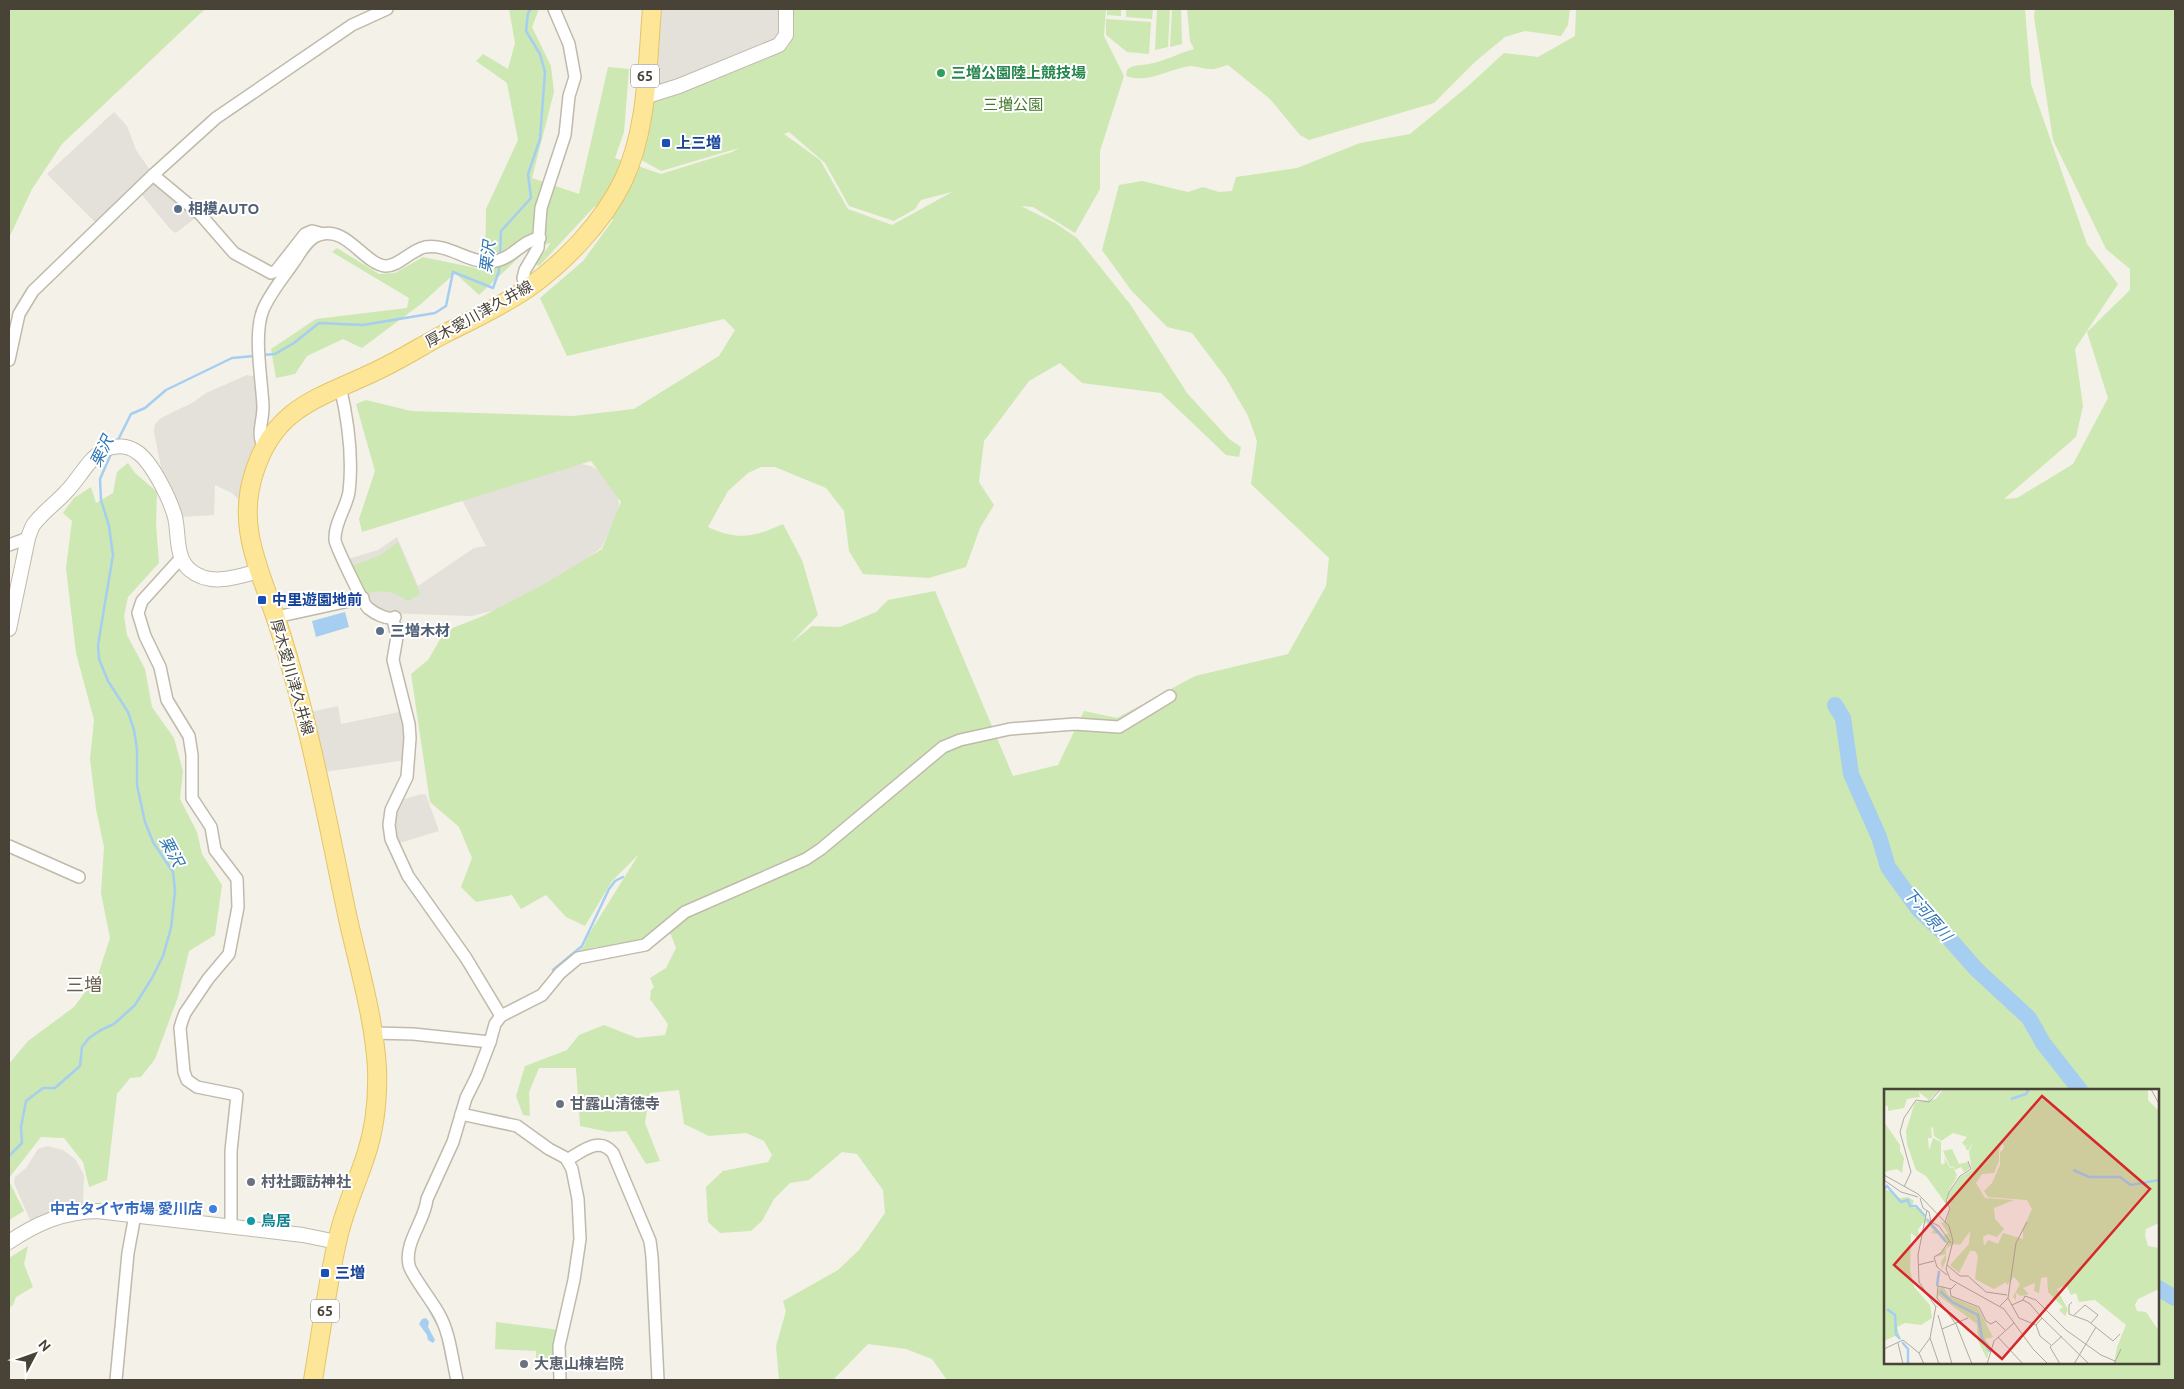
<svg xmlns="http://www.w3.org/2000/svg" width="2184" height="1389" viewBox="0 0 2184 1389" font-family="Ubuntu,'Noto Sans JP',sans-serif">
<rect width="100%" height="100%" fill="#f4f1e9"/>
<g fill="#e4e0da">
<polygon points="658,9 781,9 782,34 777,42 651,93"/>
<polygon points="114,112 127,126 136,150 152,173 97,224 47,174"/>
<polygon points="151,180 199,215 176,233 171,230 143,196 141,190"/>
<polygon points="247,375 258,377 257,442 241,502 232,493 215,485 214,515 180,517 164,482 154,432 155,424 161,418 192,403 206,393"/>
<polygon points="576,463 591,466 603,473 616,489 619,503 618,514 601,548 527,602 472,616 384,613 370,606 345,560 378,550 397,537 418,586 474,548 486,546 462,500"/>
<polygon points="338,706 341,724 404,711 406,760 324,772 310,712"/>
<polygon points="422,794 426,795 439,831 396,844 392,820 401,800"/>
<polygon points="47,1146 63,1150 75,1159 84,1175 83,1207 31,1222 14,1183 15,1177 26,1168 38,1149"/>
</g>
<g fill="#cde8b2" fill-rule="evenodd">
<polygon points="9,9 205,9 62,144 32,189 9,238"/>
<path d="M509 9H539L532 27 551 66 554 92 532 178 579 194 608 67 629 69 624 132 615 158 661 174 732 152 739 148 661 171 638 158 648 105 658 97 788 47 793 36V9H1106L1104 36 1124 76 1100 151V189L1075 233 1033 207 1021 206 1055 223 1077 238 1130 304 1187 393 1229 439 1241 447 1239 457 1226 455 1161 393 1082 383 1060 363 1029 381 984 441 979 482 994 505 980 528 966 567 929 578 863 574 849 551 844 511 826 488 775 467H761L748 473 728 491 708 527C738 541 754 537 783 524L802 560 818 615 791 643 812 626 840 627 876 612 888 600 935 591 1013 776 1058 765 1084 711 1117 718 1195 676 1288 654 1326 586 1329 558 1251 484 1257 441 1248 416 1226 378 1192 333 1167 327 1131 290 1102 250 1119 185 1142 181 1188 192 1203 187 1219 192 1232 191 1236 177 1297 168 1360 143 1410 134 1467 87 1504 53 1538 57 1575 36 1576 9H2025L2031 84 2087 244 2118 284 2075 349 2083 406 2076 437 2004 499 2017 498 2073 464 2108 398 2087 332 2130 290V269L2106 249 2053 140 2034 17 2035 9H2175V1380H947L932 1359 906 1349 868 1344 833 1380H779L776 1346 786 1311 783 1301 838 1270 859 1250 885 1213 883 1190 857 1154 842 1152 809 1180 790 1183 774 1199 762 1221 751 1231 720 1233 708 1222 706 1187 723 1171 768 1162 772 1155 764 1141 746 1133 709 1136 684 1124 679 1090 650 1093 645 1123 660 1161 646 1164 626 1131 609 1132 580 1126 576 1068H539L529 1092 530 1116 523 1115 516 1096 525 1066 567 1050 579 1035 604 1025 637 1038 665 1035 668 1024 650 999 651 990 654 987 650 978 666 968 676 948 671 935 659 928 637 944 614 948 596 947 577 953 584 946 589 934 639 854 612 881 585 926 566 917 546 895 521 909 512 895 476 902 461 887 472 858 459 827 430 802 411 674 428 660 445 631 483 616 546 583 602 549 621 502 591 461 362 532 359 519 375 471 356 404 366 400 411 411 573 416 634 409 719 356 735 330 724 319 567 356 540 298 583 261 613 220 595 206 539 266 535 264 551 243 528 249 479 295 455 273 421 304 362 348 343 339 307 356 295 374 276 378 271 349 316 319 407 308 409 298 332 252 337 248 379 274 395 273 423 257 485 270 486 209 518 140 507 83 476 61 483 54 508 69 515 43ZM789 132 825 163 849 206 894 221 915 209 921 200 952 192 892 225 848 209 820 160 784 134ZM1885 1090H2158V1363H1885Z"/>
<polygon points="1107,9 1121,9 1121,16 1107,15"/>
<polygon points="1126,9 1153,9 1152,19 1126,17"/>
<polygon points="1157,9 1170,9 1168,47 1155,50"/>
<polygon points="1172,9 1181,9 1182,44 1170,47"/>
<path d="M1187 9H1570L1568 25 1561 36 1525 31 1505 37 1476 61 1434 103 1309 140 1300 135 1270 99 1228 65C1223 66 1215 70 1209 69 1203 69 1197 66 1190 66 1168 69 1149 84 1126 76L1127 70C1134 64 1140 66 1149 64 1165 61 1179 53 1194 49L1190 41Z"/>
<polygon points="1106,19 1151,22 1149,54 1127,52 1106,35"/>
<polygon points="128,463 135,473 157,492 156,524 159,563 128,597 124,616 127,635 145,669 152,707 174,738 183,771 180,799 197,832 202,854 222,885 215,935 189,951 178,997 155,1059 141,1077 130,1078 117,1094 107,1180 89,1187 83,1162 64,1138 41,1137 9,1178 9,1064 28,1041 74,1007 98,975 110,938 101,893 104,847 96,809 90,759 94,720 76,653 66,568 72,521 63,513 74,498 91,487 96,503 113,493 117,472"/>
<path d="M398 542 420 594 408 601C393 591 383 589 365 594L351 570 352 566 379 556Z"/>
<polygon points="9,1181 24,1211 9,1220"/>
<polygon points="28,1246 24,1264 33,1287 16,1297 13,1305 9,1308 9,1258"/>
<polygon points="496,1322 560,1330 556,1363 536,1359 536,1351 495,1349"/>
</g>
<g fill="#a5cef0">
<polygon points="345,612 349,627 316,637 312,621"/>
<polygon points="426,1318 429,1322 428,1327 435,1340 433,1343 428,1340 427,1335 419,1324 422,1319"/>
</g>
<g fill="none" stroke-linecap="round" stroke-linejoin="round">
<g stroke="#a5cef0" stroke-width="2.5">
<polyline points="500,255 501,231 531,198 528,174 540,139 545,72 540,54 526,31 528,13 531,9"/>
<polyline points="262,355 275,354 294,343 319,323 363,325 435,313 446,306 453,272 493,288 499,271 499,263"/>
<polyline points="117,442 131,414 145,408 166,390 232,358 254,356"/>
<polyline points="553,970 582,946 609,889 615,881 623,877"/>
<polyline points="9,1156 22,1143 21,1127 26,1101 43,1088 55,1088 80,1066 82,1047 89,1038 101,1030 114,1024 135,1005 152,978 163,956 171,928 175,891 173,872 153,842 145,822 137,785 137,749 134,730 128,712 108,681 99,659 98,645 113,555 109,526 101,500 100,479 111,454"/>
<polyline points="427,1305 439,1327"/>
<polyline points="443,1339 447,1360"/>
</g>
<g stroke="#a5cef0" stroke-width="16">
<polyline points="1835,705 1843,718 1851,774 1879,837 1888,867 1919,910 1947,936 1976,969 2029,1018 2043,1043 2080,1090"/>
<polyline points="2158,1288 2175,1298"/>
</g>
<defs>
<g id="minor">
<polyline points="153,175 200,214 234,253 271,273 276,271 305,234 312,231 320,233"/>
<polyline points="526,290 523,278 525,270 538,248 541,208 565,135 569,96 575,77 569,44 554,9"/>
<polyline points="9,360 19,314 33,291 153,175 216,118 352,25 387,9"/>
<path d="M340 386C348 420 353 458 349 492 346 509 334 523 335 540 336 547 364 605 368 608 374 613 388 621 395 617"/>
<path d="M264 447C256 435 263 422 263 407 262 380 253 334 263 310 270 293 283 278 294 262 300 253 308 238 319 235 346 225 363 263 385 266 398 267 409 251 425 247 448 243 468 263 490 262 513 260 520 241 540 238"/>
<polyline points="9,545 28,538"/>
<polyline points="181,558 142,601 138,613 145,636 160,667 167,700 189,736 192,755 192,798 211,827 215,850 237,879 238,907 229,954 208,979 185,1013 182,1021 180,1028 184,1072 187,1080 197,1087 237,1095 231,1151 231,1226"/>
<polyline points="276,617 363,598"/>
<polyline points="393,619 397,637 393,660 409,724 410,738 407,777 391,810 389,825 391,839 408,876 466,958 501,1016"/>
<polyline points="9,846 79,877"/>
<polyline points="373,1033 413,1034 490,1042 495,1024 501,1016 542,995 560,973 578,958 645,945 685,912 806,859 821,849 943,747 960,740 1010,729 1075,724 1119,727 1170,696"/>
<polyline points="461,1114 517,1126 549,1149 566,1158 572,1169 578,1199 580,1239 574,1280 559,1346 560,1380"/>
<path d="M567 1160C583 1151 599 1136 613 1153L650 1241 652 1257 658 1380"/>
<polyline points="116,1380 128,1253 135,1215"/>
<path d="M457 1380C452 1359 450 1333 439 1314 433 1302 411 1275 409 1265 404 1242 425 1221 427 1199L453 1142 466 1098 477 1076 490 1042"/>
</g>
<g id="tertiary">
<polyline points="644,97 679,86 779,45 786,35 786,9"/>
<path d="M9 629 28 538C30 533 31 528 34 524 43 512 56 503 66 492 79 479 88 459 104 450 115 445 127 445 137 452 152 462 170 499 175 517 179 533 175 558 190 570 210 587 237 577 259 571"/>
<path d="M9 1242C37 1223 63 1212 97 1211L303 1235 337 1242"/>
</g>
<path id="primary" d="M313 1380C321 1333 327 1285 338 1238 344 1210 357 1183 366 1155 375 1128 378 1097 377 1068 374 1018 359 968 348 919 332 844 318 767 298 693 291 667 284 641 275 616 258 565 236 524 255 470 276 406 320 398 374 372 398 361 420 347 444 334 472 320 502 306 528 288 565 262 603 222 623 181 648 129 647 65 652 9"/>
</defs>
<use href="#minor" stroke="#c0baab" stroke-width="14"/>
<use href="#tertiary" stroke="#c0baab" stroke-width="16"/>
<use href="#primary" stroke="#e4c467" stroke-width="20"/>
<use href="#minor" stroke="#fff" stroke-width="11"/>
<use href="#tertiary" stroke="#fff" stroke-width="14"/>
<use href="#primary" stroke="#fee698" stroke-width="18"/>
</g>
<circle fill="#2e9e5b" stroke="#fff" stroke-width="2" cx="941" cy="73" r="5"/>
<g fill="#1a4fb4" stroke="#fff" stroke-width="2">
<rect x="661" y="138" width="10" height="10" rx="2.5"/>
<rect x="257" y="595" width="10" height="10" rx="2.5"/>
<rect x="320" y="1268" width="10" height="10" rx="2.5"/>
</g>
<g fill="#5c6f8a" stroke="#fff" stroke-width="2">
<circle cx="178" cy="209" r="5"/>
<circle cx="380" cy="631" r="5"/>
</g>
<g fill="#6b7280" stroke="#fff" stroke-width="2">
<circle cx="560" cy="1104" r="5"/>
<circle cx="251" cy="1182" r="5"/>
<circle cx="524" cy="1364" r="5"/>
</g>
<circle fill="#3f7fe0" stroke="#fff" stroke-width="2" cx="213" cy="1209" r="5"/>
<circle fill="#0f9aa8" stroke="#fff" stroke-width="2" cx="251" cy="1221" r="5"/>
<g text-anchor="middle" stroke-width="4" stroke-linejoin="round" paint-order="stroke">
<g fill="#fff" stroke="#7f7b73" stroke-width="1">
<rect x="631" y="64.5" width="28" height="23" rx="4"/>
<rect x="311" y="1299.5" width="28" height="23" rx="4"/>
</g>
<g font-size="14" font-weight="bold" fill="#484237">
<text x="645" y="81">65</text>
<text x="325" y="1316">65</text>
</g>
<g font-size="15" font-weight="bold" fill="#27864d" stroke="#fff" text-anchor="start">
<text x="951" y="78">三増公園陸上競技場</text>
</g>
<g font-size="15" fill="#447a2a" stroke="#fff">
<text x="1013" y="110">三増公園</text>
</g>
<g font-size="15" font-weight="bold" fill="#164399" stroke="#fff" text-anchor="start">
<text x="676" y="148">上三増</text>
<text x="272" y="605">中里遊園地前</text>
<text x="335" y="1278">三増</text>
</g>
<g font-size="15" font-weight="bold" fill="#4e5e75" stroke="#fff" text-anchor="start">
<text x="188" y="214">相模AUTO</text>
<text x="390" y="636">三増木材</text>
</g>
<g font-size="15" fill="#484237" stroke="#fff">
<text transform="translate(479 314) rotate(-29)" y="5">厚木愛川津久井線</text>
<text transform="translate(292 677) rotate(74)" y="5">厚木愛川津久井線</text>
</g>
<g font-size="15" font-weight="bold" fill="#5b616d" stroke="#fff" text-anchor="start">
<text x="570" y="1109">甘露山清徳寺</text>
<text x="261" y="1187">村社諏訪神社</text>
<text x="534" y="1369">大恵山棟岩院</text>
</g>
<g font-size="15" font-weight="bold" fill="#366cbe" stroke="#fff" text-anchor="end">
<text x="203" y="1214">中古タイヤ市場 愛川店</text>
</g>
<g font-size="15" font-weight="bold" fill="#0d838f" stroke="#fff" text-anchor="start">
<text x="261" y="1226">鳥居</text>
</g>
<g font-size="16" font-style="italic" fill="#2f76b4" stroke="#fff">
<text transform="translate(487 257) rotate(-83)" y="6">栗沢</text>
<text transform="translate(101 451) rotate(-64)" y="6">栗沢</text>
<text transform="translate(172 851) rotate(62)" y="6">栗沢</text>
<text transform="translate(1928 914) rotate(49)" y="6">下河原川</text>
</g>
<g font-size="18" fill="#6b614e" stroke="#fff">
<text x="84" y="991">三増</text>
</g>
</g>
<g transform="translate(1884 1089)">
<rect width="275" height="275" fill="#f4f1e9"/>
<path d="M0 0H56L45 11 35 3 36 8 23 10 20 19 4 22V17H0ZM59 0H264V11L275 22V134L262 140 261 147 264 157 275 159V200L254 210 251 216 253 222 262 223 275 242V275H230L233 258 242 236 211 211 195 213 192 204 187 206 182 196 173 200 184 221 181 227 175 221 179 218 164 203 163 188 157 189 155 204 150 202 151 194 139 199 145 205 137 207 132 204V211L129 208 136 195 130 188 123 196 120 187 122 193 110 200 91 190 94 167 91 162H86L75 184 66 176 85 155 86 142 76 156 70 155 62 160V172L58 180 57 173 62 165 52 168 64 157 56 145 47 144 50 141 40 132 34 141 35 150 27 144 26 181 30 198 46 216 48 229 37 236 21 234 13 238 17 251 11 247 0 252V101H4L15 109 24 108 30 112 27 118 38 120 37 123 60 147 64 144 57 134 62 133 67 118 63 114 65 104 76 88 88 81 85 63 89 53 84 62 81 58 84 56 81 57 78 54 83 48 69 44 57 52 50 47 49 39 47 38 48 49H44L43 39 45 61 49 49 57 53V76L61 74 60 68 66 79 69 78 71 82 73 87 70 88H73L65 101 62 115 42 87 32 81 23 55 22 42 31 13 52 10ZM118 55 120 57 119 61 116 63V76L108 94 100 102 104 108 143 111 148 120 139 140V150L119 144 114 155 104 151 100 157 99 148 104 145 113 148 120 140 111 130 110 119 130 111 101 109 92 94 98 85 110 84 115 72V62ZM0 33 16 56V62L20 69 18 84 13 80 0 83ZM68 60 75 75 84 73 86 79 80 83 77 78 71 81 69 77 66 78 59 62ZM59 197 65 207 94 219 109 248 101 250 106 256 103 270 94 252 93 235 54 206 55 199Z" fill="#cde8b2" fill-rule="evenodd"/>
<path fill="none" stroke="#a5cef0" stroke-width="2.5" d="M127 10 142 5 145 0M189 81 205 88H236L247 96 275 91M0 100 3 97 17 113 24 111 26 117H32L41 127M43 130 62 153M53 197 55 182M56 202 68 213 94 226 98 249 106 263M3 220 11 226 12 245 16 250M18 253 24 260V275"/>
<path fill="none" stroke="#afaba2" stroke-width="1" d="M267 0 275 15M0 86 34 105 65 137 69 152 62 180 66 190 120 220 149 260 164 275M0 91 17 103 34 108M20 98 27 83 16 43 20 29 32 11 45 13 57 0M36 109 39 119 45 123 47 133 55 137 67 154M43 121 34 166 35 193 52 218M61 133 66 119 62 113 65 103 76 87 87 80 84 72M34 176 50 172M63 176 76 187H85M63 186 53 178 50 168 57 164 65 152M85 188 102 203 123 206M72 195 67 200 54 197 53 209 72 235 88 275M66 200 67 207 95 218 102 232 107 235 112 232 121 241M124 209 135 229 152 236 156 247 167 256M139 211 141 207 152 211 182 241 217 266 231 272M188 213 185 216V225L204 232 229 252 236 245M128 216 139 211 146 215 158 229 152 236M116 217 124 209 132 154 143 133M54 226 68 275M190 226 201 216 214 226 207 234M158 229 205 275M58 240 84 229M114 248 139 275M46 249 55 275M14 254 19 275M0 260 19 251 35 264 40 275M35 264 46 249 52 217M103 275 110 252 130 234M176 275 166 258 178 247M190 275 212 238M230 275 237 260"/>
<path fill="#d62828" fill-opacity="0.15" stroke="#d62828" stroke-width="2.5" d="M158 7 266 100 118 270 10 176Z"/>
<rect width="275" height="275" fill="none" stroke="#484237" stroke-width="2.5"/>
</g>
<rect width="2184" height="1389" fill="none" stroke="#484237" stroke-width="20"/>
<g transform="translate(35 1354) rotate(49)" stroke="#ffffff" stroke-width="4" paint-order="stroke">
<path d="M0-4L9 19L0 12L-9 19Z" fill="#484237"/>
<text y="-8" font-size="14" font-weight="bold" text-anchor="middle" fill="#484237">N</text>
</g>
</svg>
